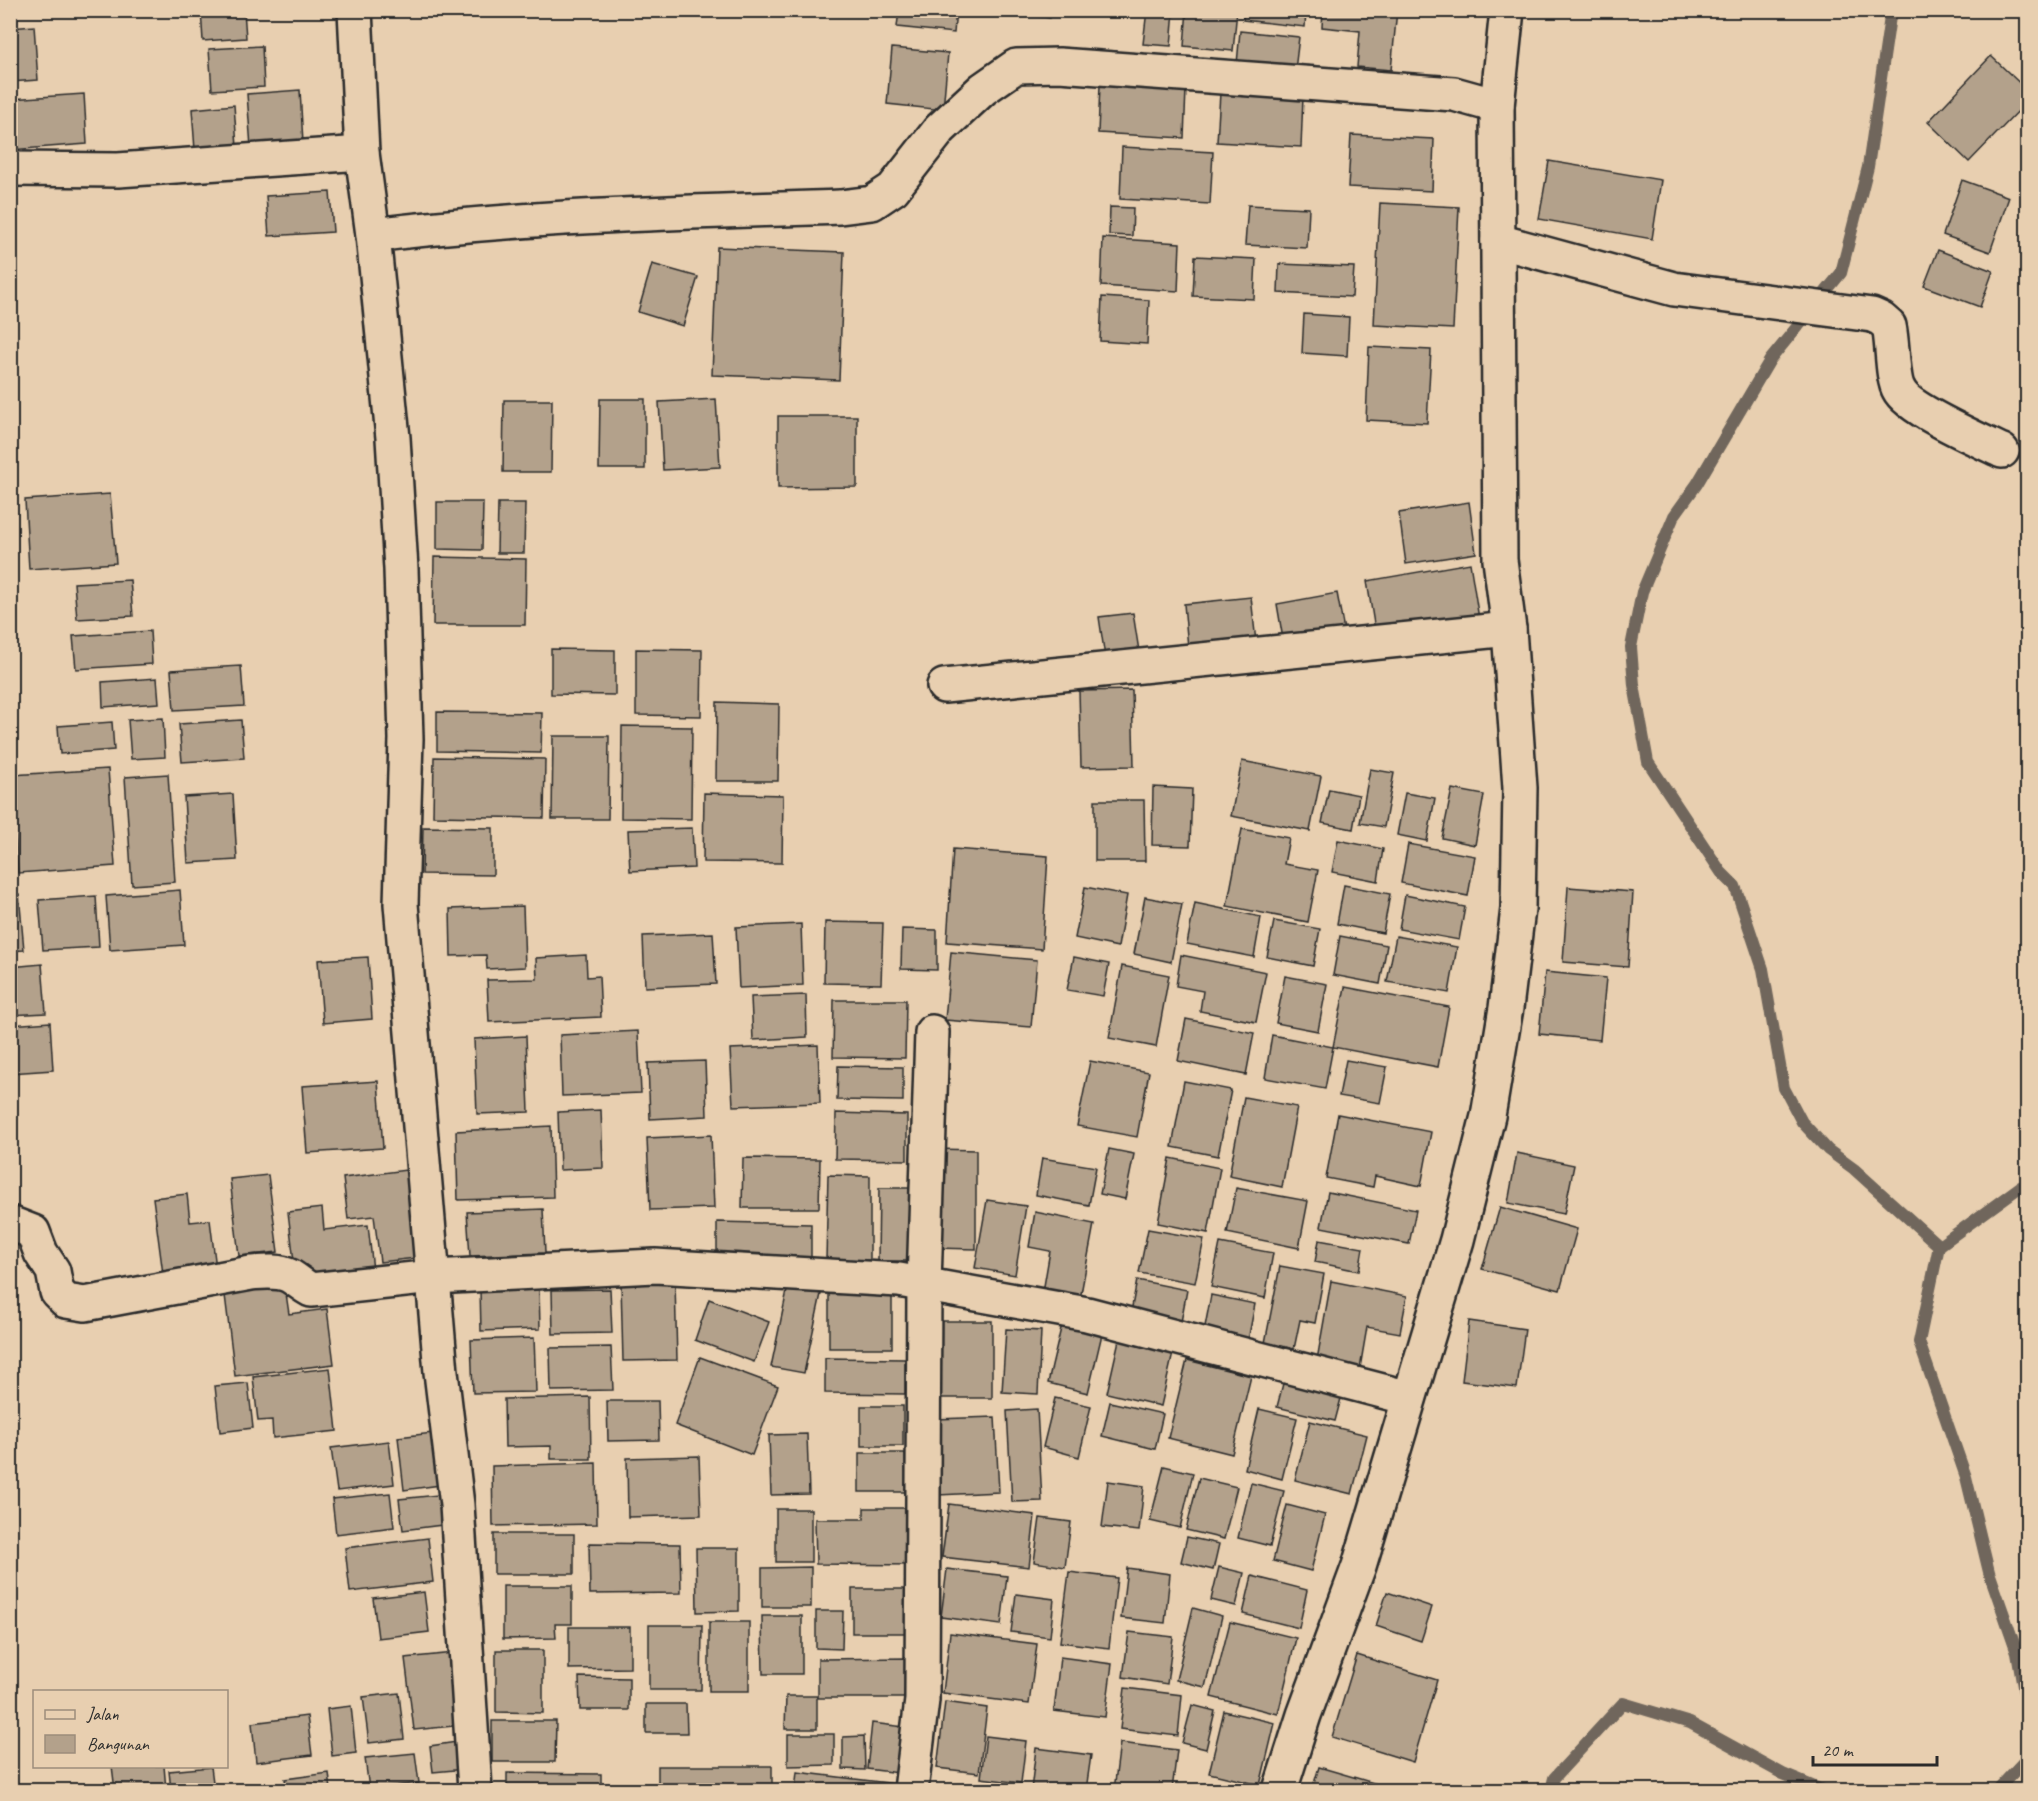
<svg xmlns="http://www.w3.org/2000/svg" width="2038" height="1801" viewBox="0 0 2038 1801" font-family="Caveat,sans-serif">
<rect width="100%" height="100%" fill="#e8cfb0"/>
<filter id="ink" filterUnits="userSpaceOnUse"><feTurbulence type="fractalNoise" baseFrequency=".0167" numOctaves="2"/><feDisplacementMap in="SourceGraphic" scale="12" xChannelSelector="R" yChannelSelector="G"/><feConvolveMatrix kernelMatrix="1 2 1 2 8 2 1 2 1" color-interpolation-filters="sRGB"/></filter>
<g filter="url(#ink)">
<g fill="none" stroke-linecap="round" stroke-linejoin="round">
<g stroke="#6f665b" stroke-width="12">
<polyline points="1891,10 1868,167 1841,273 1770,360 1697,484 1674,516 1642,592 1631,647 1634,685 1648,762 1721,872 1735,886 1763,969 1784,1088 1802,1122 1828,1150 1854,1169 1939,1246"/>
<polyline points="2028,1185 2020,1187 1939,1246 1919,1342 1966,1477 1989,1572 2017,1652 2028,1716"/>
<polyline points="1551,1790 1554,1778 1623,1703 1690,1723 1783,1774 1822,1790"/>
<polyline points="1997,1790 2028,1757"/>
</g>
</g>
<g fill="#b3a18b" stroke="#2b2b2b" stroke-width="1.5">
<polygon points="201,10 244,10 246,38 203,41"/>
<polygon points="899,10 956,10 954,33 897,27"/>
<polygon points="987,10 1051,10 1050,18"/>
<polygon points="1147,10 1174,10 1171,46 1143,44"/>
<polygon points="1187,10 1237,10 1233,51 1184,46"/>
<polygon points="1244,10 1306,10 1305,27 1243,20"/>
<polygon points="1323,10 1397,10 1391,70 1357,67 1360,31 1322,27"/>
<polygon points="34,26 38,80 10,82 10,28"/>
<polygon points="1240,31 1299,37 1295,70 1237,64"/>
<polygon points="262,46 264,87 212,90 209,49"/>
<polygon points="892,48 948,53 943,110 887,104"/>
<polygon points="1991,56 2028,91 2028,101 1969,162 1928,122"/>
<polygon points="1100,85 1186,89 1184,138 1098,133"/>
<polygon points="300,90 303,143 251,147 247,94"/>
<polygon points="1220,93 1303,97 1301,147 1217,142"/>
<polygon points="84,94 87,144 10,150 10,99"/>
<polygon points="234,105 237,147 195,150 192,109"/>
<polygon points="1351,135 1434,139 1432,191 1348,187"/>
<polygon points="1122,147 1213,152 1210,204 1120,199"/>
<polygon points="1549,161 1661,180 1652,239 1539,219"/>
<polygon points="1962,180 2009,197 1990,252 1943,235"/>
<polygon points="330,192 333,232 269,236 266,196"/>
<polygon points="1380,203 1459,207 1453,329 1374,325"/>
<polygon points="1248,205 1309,208 1307,248 1245,245"/>
<polygon points="1110,207 1133,208 1132,236 1109,235"/>
<polygon points="1103,238 1180,243 1178,291 1101,286"/>
<polygon points="717,247 844,252 839,380 712,375"/>
<polygon points="1938,250 1993,271 1980,307 1924,286"/>
<polygon points="1195,256 1256,259 1254,299 1193,296"/>
<polygon points="652,264 698,277 683,326 638,312"/>
<polygon points="1279,264 1354,267 1352,297 1278,293"/>
<polygon points="1102,297 1149,300 1147,344 1100,341"/>
<polygon points="1304,314 1349,317 1347,356 1302,353"/>
<polygon points="1369,347 1431,350 1427,423 1366,420"/>
<polygon points="600,399 645,399 645,469 599,469"/>
<polygon points="716,399 720,467 663,470 659,402"/>
<polygon points="504,400 552,400 551,472 503,472"/>
<polygon points="778,416 857,416 857,487 778,488"/>
<polygon points="110,494 116,563 29,569 25,500"/>
<polygon points="437,502 483,502 482,550 437,549"/>
<polygon points="1469,502 1476,553 1406,564 1399,513"/>
<polygon points="498,503 525,503 524,553 497,553"/>
<polygon points="434,557 526,559 525,625 433,625"/>
<polygon points="1470,563 1479,619 1376,636 1367,581"/>
<polygon points="130,580 133,616 77,619 74,583"/>
<polygon points="1337,593 1346,641 1285,651 1277,604"/>
<polygon points="1251,597 1257,651 1189,658 1184,604"/>
<polygon points="1133,613 1139,651 1105,657 1099,617"/>
<polygon points="150,631 152,664 76,669 73,636"/>
<polygon points="551,649 615,650 615,695 551,694"/>
<polygon points="636,649 702,650 701,716 636,715"/>
<polygon points="241,666 244,706 174,710 171,670"/>
<polygon points="157,678 159,703 103,707 102,682"/>
<polygon points="1132,690 1134,766 1081,767 1079,691"/>
<polygon points="717,702 779,704 778,781 716,781"/>
<polygon points="437,712 542,713 541,753 437,751"/>
<polygon points="163,718 165,757 131,759 128,720"/>
<polygon points="241,720 244,758 182,762 179,724"/>
<polygon points="112,722 114,750 60,754 58,726"/>
<polygon points="622,726 692,727 691,819 621,818"/>
<polygon points="553,736 609,736 608,819 552,819"/>
<polygon points="434,757 545,759 544,818 433,816"/>
<polygon points="1242,761 1321,776 1310,831 1231,816"/>
<polygon points="108,769 115,866 18,873 11,775"/>
<polygon points="1370,769 1394,773 1384,827 1360,823"/>
<polygon points="168,774 175,882 132,885 125,777"/>
<polygon points="1153,787 1192,789 1190,846 1152,845"/>
<polygon points="1329,789 1359,795 1353,829 1322,823"/>
<polygon points="1452,789 1484,795 1475,845 1442,838"/>
<polygon points="704,793 783,795 782,863 703,862"/>
<polygon points="1405,793 1435,798 1427,841 1397,835"/>
<polygon points="233,794 237,860 188,863 184,797"/>
<polygon points="1095,800 1144,800 1145,861 1095,861"/>
<polygon points="423,827 493,828 493,875 422,874"/>
<polygon points="692,828 694,868 630,871 628,830"/>
<polygon points="1242,829 1289,838 1284,864 1318,870 1308,922 1227,906"/>
<polygon points="1338,840 1383,849 1378,881 1332,872"/>
<polygon points="1408,844 1475,856 1468,896 1401,883"/>
<polygon points="953,849 1048,856 1042,949 947,942"/>
<polygon points="1344,885 1390,894 1383,933 1337,924"/>
<polygon points="1085,887 1127,895 1118,947 1075,938"/>
<polygon points="1568,887 1633,892 1628,967 1563,962"/>
<polygon points="180,890 184,945 110,950 106,896"/>
<polygon points="19,894 24,950 10,951 10,895"/>
<polygon points="1405,895 1465,907 1459,940 1399,929"/>
<polygon points="96,896 99,947 43,950 39,900"/>
<polygon points="1145,897 1182,904 1171,962 1134,954"/>
<polygon points="1195,903 1261,917 1254,957 1187,944"/>
<polygon points="523,906 525,967 487,969 486,955 451,956 450,909"/>
<polygon points="1274,921 1320,929 1313,966 1267,957"/>
<polygon points="825,922 883,923 881,984 824,983"/>
<polygon points="801,924 803,985 739,988 736,927"/>
<polygon points="902,929 937,930 937,970 901,969"/>
<polygon points="713,933 716,984 645,987 643,936"/>
<polygon points="1340,936 1387,945 1380,984 1333,975"/>
<polygon points="1396,936 1457,947 1449,993 1387,982"/>
<polygon points="951,952 1037,960 1031,1027 945,1020"/>
<polygon points="586,955 587,977 599,976 601,1017 489,1022 487,980 537,979 536,958"/>
<polygon points="1181,955 1266,972 1256,1022 1200,1011 1203,991 1176,986"/>
<polygon points="368,957 372,1019 323,1023 318,960"/>
<polygon points="1074,957 1109,964 1103,996 1067,990"/>
<polygon points="42,964 46,1013 10,1015 10,967"/>
<polygon points="1122,966 1169,975 1156,1047 1109,1038"/>
<polygon points="1545,972 1606,978 1600,1040 1539,1034"/>
<polygon points="1285,976 1327,984 1318,1031 1276,1023"/>
<polygon points="1345,987 1449,1007 1438,1067 1333,1047"/>
<polygon points="806,995 807,1037 753,1040 751,997"/>
<polygon points="834,1000 906,1000 905,1058 833,1057"/>
<polygon points="1186,1019 1254,1033 1246,1075 1178,1061"/>
<polygon points="50,1022 53,1070 10,1073 10,1025"/>
<polygon points="638,1031 641,1093 562,1096 560,1035"/>
<polygon points="1272,1035 1333,1047 1325,1089 1265,1078"/>
<polygon points="526,1036 529,1112 477,1114 474,1039"/>
<polygon points="818,1045 820,1103 733,1106 730,1049"/>
<polygon points="1346,1060 1387,1067 1380,1103 1339,1096"/>
<polygon points="705,1061 707,1116 650,1119 648,1063"/>
<polygon points="1090,1061 1149,1072 1137,1137 1077,1126"/>
<polygon points="838,1066 903,1067 903,1101 837,1100"/>
<polygon points="378,1081 383,1148 307,1153 302,1086"/>
<polygon points="1184,1081 1231,1090 1218,1156 1172,1147"/>
<polygon points="1244,1097 1297,1107 1282,1187 1229,1176"/>
<polygon points="601,1110 603,1168 560,1170 558,1112"/>
<polygon points="836,1113 907,1115 907,1160 835,1159"/>
<polygon points="1338,1114 1431,1132 1421,1186 1375,1176 1373,1187 1326,1178"/>
<polygon points="551,1126 553,1197 458,1200 456,1131"/>
<polygon points="711,1135 714,1208 650,1210 647,1138"/>
<polygon points="936,1149 976,1150 976,1249 934,1248"/>
<polygon points="1109,1149 1134,1154 1125,1199 1100,1194"/>
<polygon points="1517,1153 1574,1165 1564,1214 1508,1203"/>
<polygon points="743,1158 820,1159 819,1208 742,1208"/>
<polygon points="1042,1158 1096,1167 1089,1205 1036,1195"/>
<polygon points="1170,1158 1220,1168 1208,1233 1158,1223"/>
<polygon points="414,1169 425,1257 380,1262 374,1216 348,1219 343,1178"/>
<polygon points="268,1175 278,1252 239,1256 230,1179"/>
<polygon points="828,1175 870,1176 870,1260 826,1260"/>
<polygon points="879,1188 919,1188 918,1261 878,1261"/>
<polygon points="1236,1188 1308,1201 1299,1248 1227,1233"/>
<polygon points="1328,1192 1416,1210 1409,1244 1321,1227"/>
<polygon points="187,1194 190,1222 210,1220 216,1268 163,1274 153,1198"/>
<polygon points="987,1200 1026,1206 1015,1275 975,1268"/>
<polygon points="1500,1207 1577,1229 1560,1290 1482,1269"/>
<polygon points="322,1208 324,1230 368,1225 373,1270 296,1278 288,1212"/>
<polygon points="543,1209 545,1253 470,1256 467,1212"/>
<polygon points="1035,1212 1094,1224 1080,1299 1043,1292 1050,1251 1029,1247"/>
<polygon points="717,1222 811,1224 811,1266 717,1265"/>
<polygon points="1148,1229 1204,1239 1195,1283 1139,1273"/>
<polygon points="1319,1240 1363,1248 1359,1271 1315,1262"/>
<polygon points="1220,1243 1273,1253 1265,1298 1211,1287"/>
<polygon points="1280,1266 1324,1274 1315,1323 1300,1320 1294,1349 1265,1343"/>
<polygon points="284,1280 289,1314 327,1309 334,1364 235,1376 224,1287"/>
<polygon points="1137,1280 1187,1290 1181,1322 1131,1312"/>
<polygon points="1331,1281 1407,1296 1400,1333 1367,1327 1360,1368 1317,1360"/>
<polygon points="675,1283 677,1360 623,1361 621,1284"/>
<polygon points="788,1286 821,1294 804,1373 771,1367"/>
<polygon points="539,1287 540,1329 481,1331 480,1289"/>
<polygon points="610,1289 612,1333 553,1334 552,1290"/>
<polygon points="892,1291 892,1348 829,1348 829,1292"/>
<polygon points="1211,1295 1255,1304 1247,1346 1203,1337"/>
<polygon points="709,1299 769,1322 754,1362 695,1340"/>
<rect x="933" y="1321" width="59" height="77"/>
<polygon points="1469,1321 1525,1329 1517,1388 1462,1381"/>
<polygon points="1062,1324 1102,1334 1088,1393 1048,1383"/>
<polygon points="1006,1329 1041,1331 1038,1394 1002,1392"/>
<polygon points="534,1338 536,1392 473,1393 471,1340"/>
<polygon points="1119,1340 1173,1353 1161,1406 1107,1393"/>
<polygon points="611,1347 613,1390 551,1391 550,1348"/>
<polygon points="700,1357 778,1386 752,1455 675,1425"/>
<polygon points="825,1358 905,1359 905,1394 825,1393"/>
<polygon points="1187,1360 1251,1376 1232,1454 1168,1438"/>
<polygon points="330,1368 337,1431 273,1438 272,1420 258,1421 253,1377"/>
<polygon points="1286,1372 1344,1387 1335,1421 1277,1407"/>
<polygon points="248,1383 253,1428 220,1432 215,1386"/>
<polygon points="590,1397 591,1459 551,1459 551,1446 505,1447 504,1399"/>
<polygon points="1055,1398 1091,1406 1079,1457 1043,1447"/>
<polygon points="607,1401 658,1401 659,1440 608,1441"/>
<polygon points="1110,1402 1163,1414 1155,1449 1102,1436"/>
<rect x="861" y="1406" width="42" height="40"/>
<polygon points="1037,1409 1042,1501 1012,1502 1007,1411"/>
<polygon points="1259,1409 1297,1418 1282,1479 1245,1469"/>
<polygon points="995,1417 999,1492 938,1495 935,1419"/>
<polygon points="1310,1421 1367,1435 1352,1494 1295,1480"/>
<polygon points="433,1433 440,1485 404,1490 398,1437"/>
<polygon points="807,1434 809,1494 771,1495 769,1435"/>
<polygon points="389,1441 394,1484 337,1491 331,1448"/>
<polygon points="859,1453 905,1453 906,1492 859,1492"/>
<polygon points="699,1456 701,1515 628,1517 627,1458"/>
<polygon points="596,1463 597,1524 493,1526 492,1466"/>
<polygon points="1164,1466 1193,1473 1180,1528 1150,1521"/>
<polygon points="1199,1478 1237,1487 1224,1539 1186,1530"/>
<polygon points="1108,1481 1144,1486 1139,1531 1102,1527"/>
<polygon points="1251,1483 1284,1491 1270,1546 1238,1538"/>
<polygon points="390,1493 394,1527 336,1534 332,1499"/>
<polygon points="438,1495 442,1525 403,1530 399,1499"/>
<polygon points="949,1504 1035,1515 1029,1567 942,1557"/>
<polygon points="1287,1505 1325,1515 1311,1571 1273,1561"/>
<polygon points="864,1508 912,1508 912,1565 816,1564 815,1519 864,1519"/>
<rect x="776" y="1509" width="35" height="53"/>
<polygon points="1040,1518 1071,1522 1065,1567 1034,1562"/>
<rect x="494" y="1534" width="80" height="40"/>
<polygon points="1187,1537 1219,1544 1213,1570 1181,1562"/>
<polygon points="428,1538 433,1582 350,1592 345,1548"/>
<polygon points="589,1543 680,1544 681,1593 590,1594"/>
<polygon points="696,1548 739,1548 739,1611 697,1612"/>
<polygon points="811,1567 811,1607 762,1607 762,1568"/>
<polygon points="1219,1567 1244,1573 1236,1606 1211,1600"/>
<polygon points="1127,1568 1170,1574 1165,1623 1121,1618"/>
<polygon points="947,1569 1007,1576 1001,1625 941,1617"/>
<polygon points="1069,1572 1117,1578 1109,1648 1060,1642"/>
<polygon points="1252,1576 1307,1590 1299,1628 1243,1614"/>
<polygon points="503,1586 572,1586 572,1624 555,1624 556,1638 503,1639"/>
<rect x="852" y="1589" width="61" height="44"/>
<polygon points="424,1592 429,1632 378,1638 373,1598"/>
<polygon points="1387,1592 1432,1607 1421,1641 1376,1626"/>
<polygon points="1016,1594 1054,1599 1050,1637 1011,1632"/>
<polygon points="1193,1608 1222,1616 1205,1687 1176,1680"/>
<polygon points="816,1611 843,1611 842,1649 816,1648"/>
<polygon points="762,1616 802,1616 802,1674 763,1674"/>
<rect x="709" y="1622" width="40" height="69"/>
<polygon points="1230,1622 1296,1638 1278,1714 1211,1697"/>
<polygon points="649,1625 702,1625 701,1690 649,1690"/>
<polygon points="569,1627 630,1627 630,1668 569,1669"/>
<polygon points="1129,1632 1173,1637 1167,1684 1123,1677"/>
<polygon points="950,1633 1037,1644 1029,1704 943,1693"/>
<polygon points="496,1650 543,1650 543,1713 496,1712"/>
<polygon points="454,1653 463,1725 414,1730 405,1658"/>
<polygon points="1357,1655 1437,1680 1413,1762 1332,1737"/>
<polygon points="1060,1657 1112,1664 1105,1717 1054,1711"/>
<polygon points="909,1658 910,1698 818,1698 818,1659"/>
<polygon points="579,1677 629,1678 629,1710 580,1710"/>
<polygon points="1125,1688 1182,1695 1178,1736 1120,1729"/>
<polygon points="399,1693 404,1739 369,1743 363,1697"/>
<polygon points="786,1696 817,1696 817,1729 785,1729"/>
<polygon points="945,1702 987,1708 979,1773 937,1768"/>
<polygon points="646,1704 686,1704 687,1733 646,1733"/>
<polygon points="1192,1705 1215,1711 1206,1749 1182,1743"/>
<polygon points="351,1706 356,1753 332,1756 327,1709"/>
<polygon points="1224,1711 1275,1723 1260,1785 1209,1773"/>
<polygon points="307,1716 312,1755 256,1762 252,1723"/>
<polygon points="492,1721 556,1721 555,1762 492,1762"/>
<polygon points="872,1723 912,1728 907,1774 867,1769"/>
<polygon points="788,1734 834,1734 834,1765 788,1766"/>
<polygon points="864,1736 865,1770 843,1769 843,1737"/>
<polygon points="986,1736 1026,1741 1021,1783 981,1778"/>
<polygon points="463,1741 465,1769 433,1772 430,1746"/>
<polygon points="1120,1743 1177,1750 1172,1790 1114,1790"/>
<polygon points="1036,1748 1091,1755 1086,1790 1031,1790"/>
<polygon points="415,1753 419,1783 369,1789 365,1758"/>
<polygon points="112,1766 164,1766 166,1790 115,1790"/>
<rect x="658" y="1766" width="114" height="24"/>
<polygon points="211,1767 214,1790 171,1790 169,1771"/>
<polygon points="1319,1767 1391,1788 1391,1790 1312,1790"/>
<polygon points="797,1772 904,1785 903,1790 795,1790"/>
<polygon points="329,1773 331,1790 287,1790 285,1779"/>
<polygon points="507,1773 601,1774 601,1790 507,1790"/>
</g>
<g fill="none" stroke-linecap="round" stroke-linejoin="round">
<defs>
<g id="minor">
<path d="M355 10 362 153 373 235C529 216 684 212 840 207L872 203 893 189 940 129 983 89 1016 66 1059 65 1454 94 1497 106"/>
<polyline points="10,169 118,170 362,153"/>
<polyline points="373,235 393,438 401,569 406,739 401,904 441,1372 457,1505 475,1790"/>
<path d="M1498 241 1674 289 1872 315 1881 319 1889 326C1893 343 1892 379 1899 390 1908 409 1981 441 2002 451"/>
<polyline points="944,686 1509,629"/>
<path d="M10 1223 33 1232 41 1253 53 1271 57 1292 66 1301 85 1304 251 1273C264 1272 278 1270 290 1276 298 1281 303 1286 311 1290L433 1277 655 1266 899 1280 1087 1314 1409 1398"/>
<polyline points="911,1790 922,1700 924,1284 932,1032"/>
<polyline points="1280,1790 1304,1715 1359,1566 1457,1240 1488,1116 1506,1008 1518,909 1520,788 1509,629 1500,560 1497,106 1507,10"/>
</g>
</defs>
<use href="#minor" stroke="#2b2b2b" stroke-width="38"/>
<use href="#minor" stroke="#e8cfb0" stroke-width="33"/>
</g>
</g>
<rect width="2038" height="1801" fill="none" stroke="#e8cfb0" stroke-width="36"/>
<rect x="18" y="18" width="2002" height="1765" fill="none" stroke="#2b2b2b" stroke-width="2" filter="url(#ink)"/>
<rect x="33" y="1690" width="195" height="78" fill="#e8cfb0" stroke="#9c8d7b" stroke-width="1.5"/>
<rect x="45" y="1710" width="30" height="9" fill="#e8cfb0" stroke="#9c8d7b" stroke-width="1.5"/>
<text x="87" y="1720" font-size="18" fill="#2b2b2b">Jalan</text>
<rect x="45" y="1735" width="30" height="18" fill="#b3a18b" stroke="#9c8d7b" stroke-width="1.5"/>
<text x="87" y="1750" font-size="18" fill="#2b2b2b">Bangunan</text>
<path d="M1813 1756v9h124v-9" fill="none" stroke="#2b2b2b" stroke-width="3"/>
<text x="1822" y="1756" font-size="18" fill="#2b2b2b" stroke="#e8cfb0" stroke-width="4.5" paint-order="stroke">20 m</text>
</svg>
